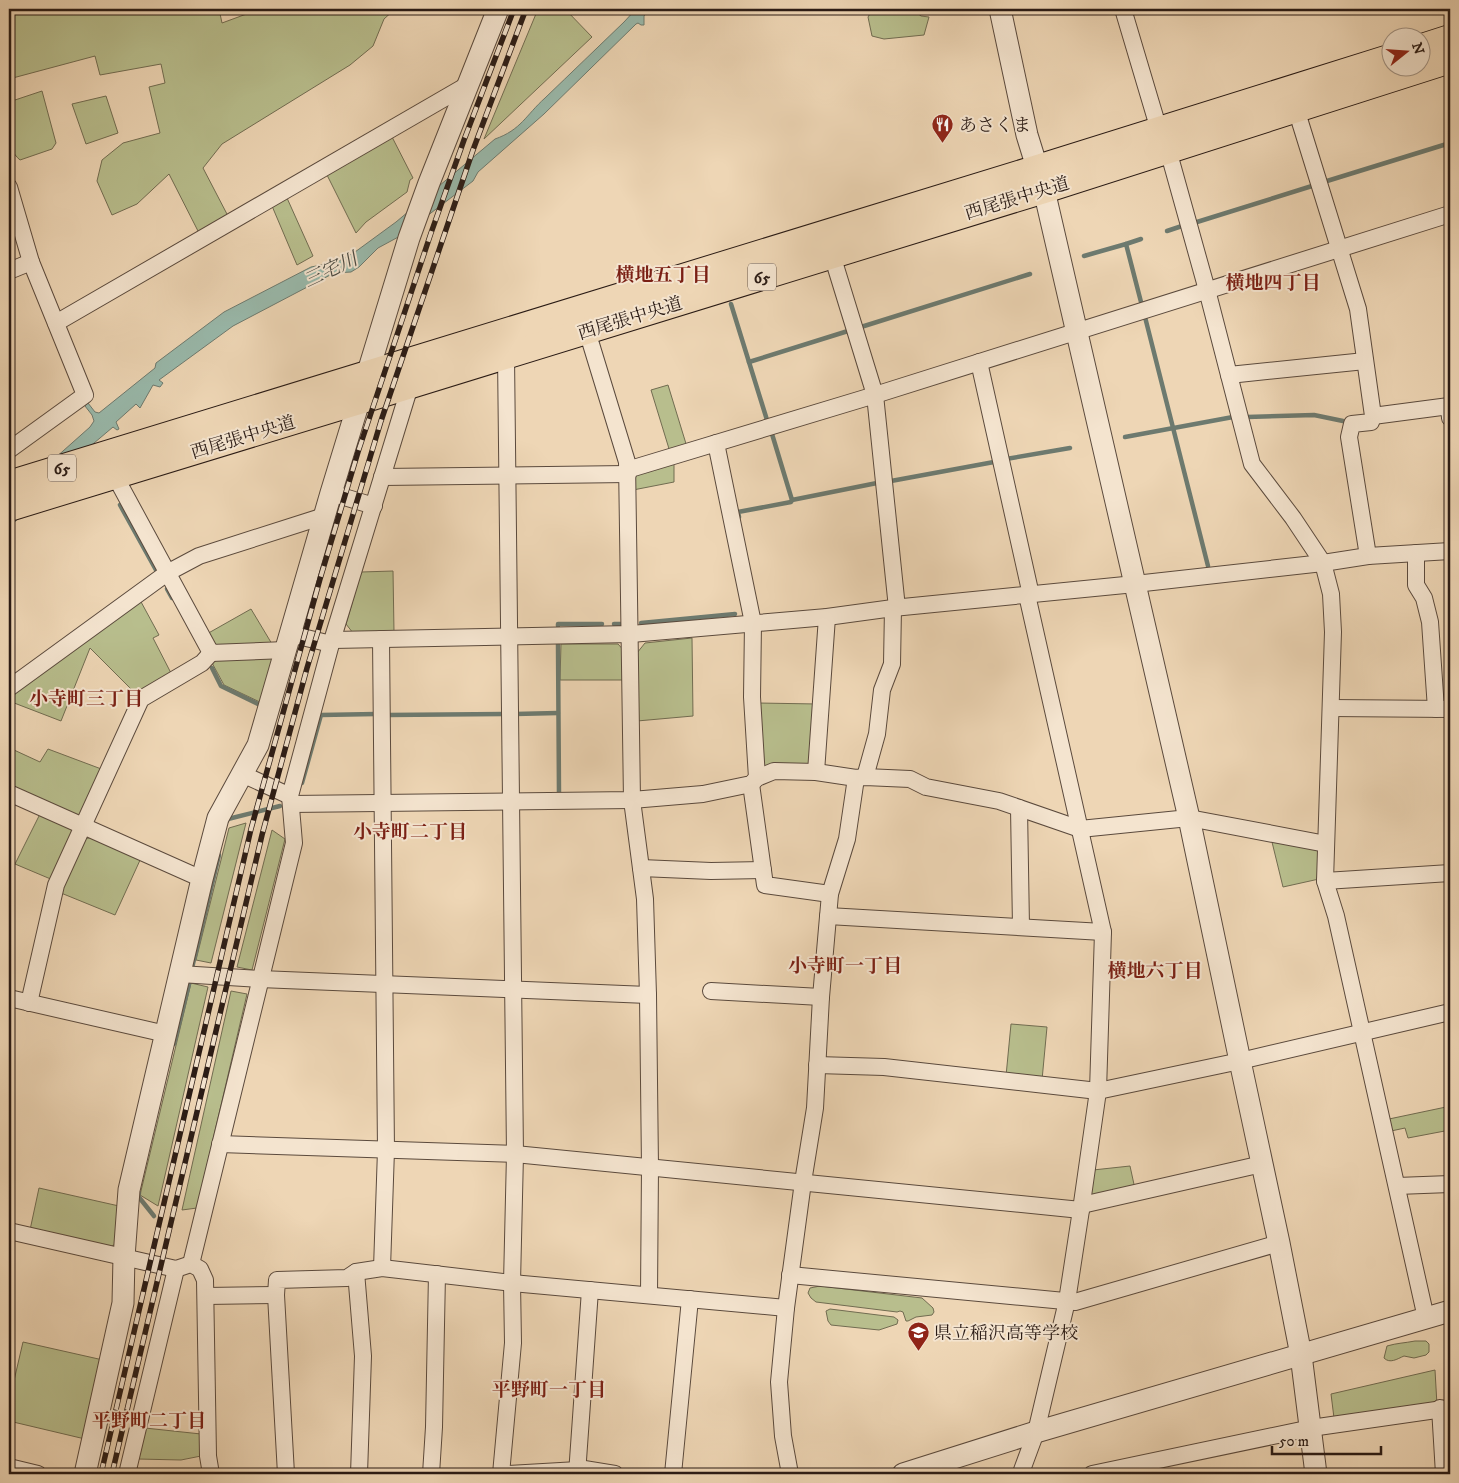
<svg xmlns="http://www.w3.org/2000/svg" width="1459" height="1483" viewBox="0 0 1459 1483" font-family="'IM FELL DW Pica','Noto Serif JP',serif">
<rect width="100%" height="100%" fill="#eed6b5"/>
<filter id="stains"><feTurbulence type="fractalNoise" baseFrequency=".004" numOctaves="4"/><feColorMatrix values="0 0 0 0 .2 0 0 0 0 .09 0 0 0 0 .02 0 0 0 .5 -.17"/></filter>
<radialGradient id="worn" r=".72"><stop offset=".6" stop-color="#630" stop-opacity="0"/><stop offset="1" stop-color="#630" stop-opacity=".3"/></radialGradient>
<g fill="#b8be8d" stroke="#716c51">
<polygon points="12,9 219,9 222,23 260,9 395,9 384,19 373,46 350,65 222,144 203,168 228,216 199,233 169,174 137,204 112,215 97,181 102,160 123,143 160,133 149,87 165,83 161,64 100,75 95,56 9,79 9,10"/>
<polygon points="538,9 565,9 592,37 484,139"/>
<polygon points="873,9 912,9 921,16 929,17 924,35 884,39 872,36 868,17"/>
<path d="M42 91 56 143 52 149 20 160C4 147 9 120 9 102Z"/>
<polygon points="106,96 118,133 86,144 72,104"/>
<polygon points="391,135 413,178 410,180 407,192 366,222 356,233 326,173"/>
<polygon points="287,198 313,256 297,265 272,206"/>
<polygon points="668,385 687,447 670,452 651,390"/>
<polygon points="674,462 674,482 633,490 633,479 637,473"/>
<polygon points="393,571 394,632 353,633 346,624 361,572"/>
<polygon points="140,600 159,635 153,638 172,675 138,696 90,648 61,721 9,701 9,696"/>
<polygon points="251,609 272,644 223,649 207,639 205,635"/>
<polygon points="692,638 693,716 637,721 637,653 645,643"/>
<polygon points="561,644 618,644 627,654 626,680 560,680"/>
<polygon points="217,658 275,658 264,704 224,685 211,661"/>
<polygon points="758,703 817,704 813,765 762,771"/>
<polygon points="48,749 104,770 83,817 77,818 9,787 9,762 14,750 40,762"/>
<polygon points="40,814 72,829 74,836 53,880 15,864"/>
<polygon points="246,823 211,963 196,960 229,828"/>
<polygon points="272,830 285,839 252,970 237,967"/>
<polygon points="93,837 141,858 115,915 61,893 84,839"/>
<polygon points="1272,842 1320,847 1319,879 1283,887"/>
<polygon points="191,983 208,987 158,1206 140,1195"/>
<polygon points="231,991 247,994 197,1208 182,1210"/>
<polygon points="1011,1024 1047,1027 1042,1080 1006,1076"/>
<polygon points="1446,1107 1450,1130 1408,1138 1405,1128 1391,1131 1389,1119"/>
<polygon points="1130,1166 1135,1189 1093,1199 1089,1194 1093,1170"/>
<polygon points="39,1188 119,1206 117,1243 109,1248 30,1230"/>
<polygon points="820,1286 922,1298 933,1308 934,1312 932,1315 916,1317 908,1321 906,1321 903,1312 900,1311 897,1312 816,1302 811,1298 808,1293 810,1288"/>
<polygon points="830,1309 894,1317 898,1320 897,1324 879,1330 831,1325 828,1321 826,1311"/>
<path d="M1415 1341H1426L1429 1344V1352L1426 1355 1414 1358 1404 1356C1397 1359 1390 1364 1384 1358L1387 1346C1397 1343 1405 1343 1415 1341Z"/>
<polygon points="23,1342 103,1360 85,1439 9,1421 9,1402"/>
<polygon points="1435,1370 1437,1405 1334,1418 1331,1394"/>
<polygon points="145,1428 201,1434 201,1456 181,1460 138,1459"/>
</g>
<path fill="#99b9ab" stroke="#6d7a6f" d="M636 9H649L644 16V25H641L638 23 636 24 544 114 478 172 473 181 402 235 378 248 359 267 351 272 334 273 233 326 159 380 163 383 160 387 153 385 140 408 136 404 116 422 119 429 117 430 113 427 74 460 9 528V499L90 427 94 421 92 415 85 406 86 404 88 403 95 412 99 413 155 368 156 363 224 312 311 267 337 262 355 252 396 222 495 139C521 130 526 115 545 98 571 73 597 48 624 22Z"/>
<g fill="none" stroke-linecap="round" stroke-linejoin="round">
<g stroke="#6d7a6f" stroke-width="4.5">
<polyline points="1327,181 1450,143"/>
<polyline points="1197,222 1312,186"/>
<polyline points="1167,231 1182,226"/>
<polyline points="1126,244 1141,239"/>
<polyline points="1084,256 1126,244 1141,302"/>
<polyline points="731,304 767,420"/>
<polyline points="1145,317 1208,566"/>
<polyline points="861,327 1030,274"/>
<polyline points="749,362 848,331"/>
<polyline points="1247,417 1314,415 1343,421"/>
<polyline points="772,434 792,500 877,483"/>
<polyline points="1125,437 1233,417"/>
<polyline points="1006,459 1070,448"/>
<polyline points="891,481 994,462"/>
<polyline points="120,505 156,570"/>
<polyline points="739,517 738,512 791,502 792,500"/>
<polyline points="167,589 172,598"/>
<polyline points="641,623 735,614"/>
<polyline points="614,624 621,624"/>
<polyline points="558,626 558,624 602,624"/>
<polyline points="558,644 559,794"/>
<polyline points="212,668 221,686 262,706 261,708"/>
<polyline points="515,714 558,713"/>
<polyline points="387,715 504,714"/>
<polyline points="302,783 321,715 376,714"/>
<polyline points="227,821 228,819 280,806"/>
<polyline points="192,968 219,855"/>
<polyline points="174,1044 189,984"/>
<polyline points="139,1193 138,1196 154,1216"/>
</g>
<defs>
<g id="minor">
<polyline points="1123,9 1159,130"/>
<polyline points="1296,109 1358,309 1373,416 1449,406 1450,418"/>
<polyline points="1168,150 1207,290 1252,464 1293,518 1323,563 1331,594 1333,632 1325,881 1336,916 1426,1318"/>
<polyline points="9,187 31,262 85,395 9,450"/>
<polyline points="832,255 875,395 897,608"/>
<polyline points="9,271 31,262"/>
<polyline points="56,323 469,84"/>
<polyline points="587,331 627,462 632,800 645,899 648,995 650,1167 649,1295"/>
<polyline points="979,362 1031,595"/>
<polyline points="1229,375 1365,361"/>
<polyline points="716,443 753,623 752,697 757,778"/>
<polyline points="627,470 875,395 1450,214"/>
<polyline points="115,476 211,653 286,650"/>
<polyline points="382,477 628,474"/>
<polyline points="331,493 374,506"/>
<polyline points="1416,553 1416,585 1424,598 1430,622 1436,709"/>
<polyline points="1368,556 1349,437 1352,424 1371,422 1373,416"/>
<polyline points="290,634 331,644"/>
<polyline points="381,639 386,1150 382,1268"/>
<polyline points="333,640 631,634 827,617 893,608 1135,584 1323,563 1368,556 1450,551"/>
<polyline points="9,688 167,573 199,556 324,516"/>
<polyline points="1331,708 1450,709"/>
<polyline points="816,772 827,617"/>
<polyline points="242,774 290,796"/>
<polyline points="865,777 877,734 882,690 892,664 893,608"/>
<polyline points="751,784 765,885 830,894"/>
<polyline points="9,793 202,879"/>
<polyline points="291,804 632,800 703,794 751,784 757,778 774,771 816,772 856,778 865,777 910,779 926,787 999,801 1080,829 1189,818 1326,844"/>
<polyline points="1019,808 1021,927"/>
<polyline points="641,868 711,871 763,870"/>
<polyline points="1325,881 1450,873"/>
<polyline points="828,916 1103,932"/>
<polyline points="180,974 260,979 648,995"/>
<polyline points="711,991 821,997"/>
<polyline points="9,998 166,1034"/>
<polyline points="29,1003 56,885 141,699 202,663 211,653"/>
<polyline points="817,1065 884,1067 1098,1091 1240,1061 1450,1012"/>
<polyline points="220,1144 515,1154 1081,1210"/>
<polyline points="1397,1186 1450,1184"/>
<polyline points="1082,1205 1262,1164"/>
<polyline points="9,1231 176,1269 191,1264 200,1269 205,1280 208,1456 211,1474"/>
<polyline points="191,1264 294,843 290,796 331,644 410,386"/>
<polyline points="356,1272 363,1356 359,1474"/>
<polyline points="790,1275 1075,1302 1279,1243"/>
<polyline points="206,1296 276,1295"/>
<polyline points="1440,1408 1444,1474"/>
<polyline points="9,1467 38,1474"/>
<polyline points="578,1468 615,1474"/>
<polyline points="127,1474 176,1269"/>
<polyline points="286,1474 276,1295 277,1280 347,1278 356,1272 382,1268 512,1283 786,1308"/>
<polyline points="431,1474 434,1427 437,1274"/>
<polyline points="501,1474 513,1343 512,1283 515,1154 506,356"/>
<polyline points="507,1474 578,1470"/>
<polyline points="577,1474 590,1290"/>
<polyline points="673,1474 690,1299"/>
<polyline points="790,1474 783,1436 779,1382 786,1308 803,1182 815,1108 821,997 830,894 847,839 856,778"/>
<polyline points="1022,1474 1022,1470 1036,1432 1067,1301 1081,1210 1098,1091 1103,932 1027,595"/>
<polyline points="1092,1474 1311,1428 1450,1408"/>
</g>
<g id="tertiary">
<polyline points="1000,9 1027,135 1044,190 1189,818 1240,1061 1279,1243 1301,1355 1316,1474"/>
<polyline points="85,1474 123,1303 124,1257 129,1190 202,879 218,818 258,745 331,493 409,238 429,183 498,9"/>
<polyline points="903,1474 1036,1432 1450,1311"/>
</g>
<g id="primary">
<polyline points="1422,47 1450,38"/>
<polyline points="9,484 1038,168 1392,57"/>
<polyline points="9,508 359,401 1044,190 1450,60"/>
</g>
</defs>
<use href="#minor" stroke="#5b4a3d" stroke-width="18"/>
<use href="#tertiary" stroke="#5b4a3d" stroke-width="23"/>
<use href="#primary" stroke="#2a1b15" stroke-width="28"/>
<use href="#minor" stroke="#f4e4cf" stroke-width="16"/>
<use href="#tertiary" stroke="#f4e4cf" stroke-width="21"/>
<use href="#primary" stroke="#eed6b5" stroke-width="26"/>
<defs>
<g id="rail">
<polyline points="101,1474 251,829 320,579 358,452 431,233 464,140 514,9"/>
<polyline points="112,1474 262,835 307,668 381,421 473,150 526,9"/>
</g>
</defs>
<use href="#rail" stroke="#2a1b15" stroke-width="5.5"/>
<use href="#rail" stroke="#f4e4cf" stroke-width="4" stroke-dasharray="11" stroke-linecap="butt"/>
</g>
<defs>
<symbol id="restaurant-pin" viewBox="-11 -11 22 30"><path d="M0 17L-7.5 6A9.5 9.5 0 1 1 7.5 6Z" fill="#8f2418" stroke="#f4e4cf"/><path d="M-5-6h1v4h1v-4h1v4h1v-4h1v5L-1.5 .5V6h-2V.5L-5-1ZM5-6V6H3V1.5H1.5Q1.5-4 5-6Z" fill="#fff"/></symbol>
<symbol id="school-pin" viewBox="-11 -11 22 30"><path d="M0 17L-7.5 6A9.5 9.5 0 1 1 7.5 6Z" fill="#8f2418" stroke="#f4e4cf"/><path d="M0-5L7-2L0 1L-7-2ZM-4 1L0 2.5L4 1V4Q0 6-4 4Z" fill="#fff"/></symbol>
</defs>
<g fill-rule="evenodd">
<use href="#restaurant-pin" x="930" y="112" width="25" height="34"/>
<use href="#school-pin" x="906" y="1320" width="25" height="34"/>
</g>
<g text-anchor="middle" stroke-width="4" stroke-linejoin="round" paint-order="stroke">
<g fill="#f4e4cf" stroke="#67574d" stroke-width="1">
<rect x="748" y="263.5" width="28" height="27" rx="4"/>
<rect x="48" y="454.5" width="28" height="27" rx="4"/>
</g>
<g font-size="16" font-weight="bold" fill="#2a1b15">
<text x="762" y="283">65</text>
<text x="62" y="474">65</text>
</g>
<g font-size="18" fill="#2a1b15" stroke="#f4e4cf" text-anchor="start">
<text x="959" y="131">あさくま</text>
<text x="934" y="1339">県立稲沢高等学校</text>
</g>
<g font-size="18" fill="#2a1b15" stroke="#f4e4cf">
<text transform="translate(1017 198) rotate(-17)" y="6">西尾張中央道</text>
<text transform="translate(630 318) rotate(-17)" y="6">西尾張中央道</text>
<text transform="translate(243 437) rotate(-17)" y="6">西尾張中央道</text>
</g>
<g font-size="19" font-style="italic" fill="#4b4a42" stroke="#f4e4cf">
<text transform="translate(330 269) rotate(-25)" y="7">三宅川</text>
</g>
<g font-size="19" font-weight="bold" fill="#7a1f14" stroke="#f4e4cf">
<text x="663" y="281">横地五丁目</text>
<text x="1273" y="289">横地四丁目</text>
<text x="86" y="705">小寺町三丁目</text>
<text x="410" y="838">小寺町二丁目</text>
<text x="845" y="972">小寺町一丁目</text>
<text x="1155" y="977">横地六丁目</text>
<text x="549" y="1396">平野町一丁目</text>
<text x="149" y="1427">平野町二丁目</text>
</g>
</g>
<rect width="1459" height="1483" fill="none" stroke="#eed6b5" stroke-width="30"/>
<rect x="10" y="10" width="1439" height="1463" fill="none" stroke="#2a1b15" stroke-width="2.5"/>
<rect x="15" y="15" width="1429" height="1453" fill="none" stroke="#2a1b15"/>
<g transform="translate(1406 52) rotate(73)"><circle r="24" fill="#f4e4cf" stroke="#a39485"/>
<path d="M0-4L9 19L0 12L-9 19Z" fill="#8f2418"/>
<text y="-8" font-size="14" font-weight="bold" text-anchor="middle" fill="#2a1b15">N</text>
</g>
<path d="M1272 1446v8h109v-8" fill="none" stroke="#2a1b15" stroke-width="2.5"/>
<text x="1279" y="1446" font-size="15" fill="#2a1b15" stroke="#f4e4cf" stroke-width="4" paint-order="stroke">50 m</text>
<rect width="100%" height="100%" filter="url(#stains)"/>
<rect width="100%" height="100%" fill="url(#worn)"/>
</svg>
